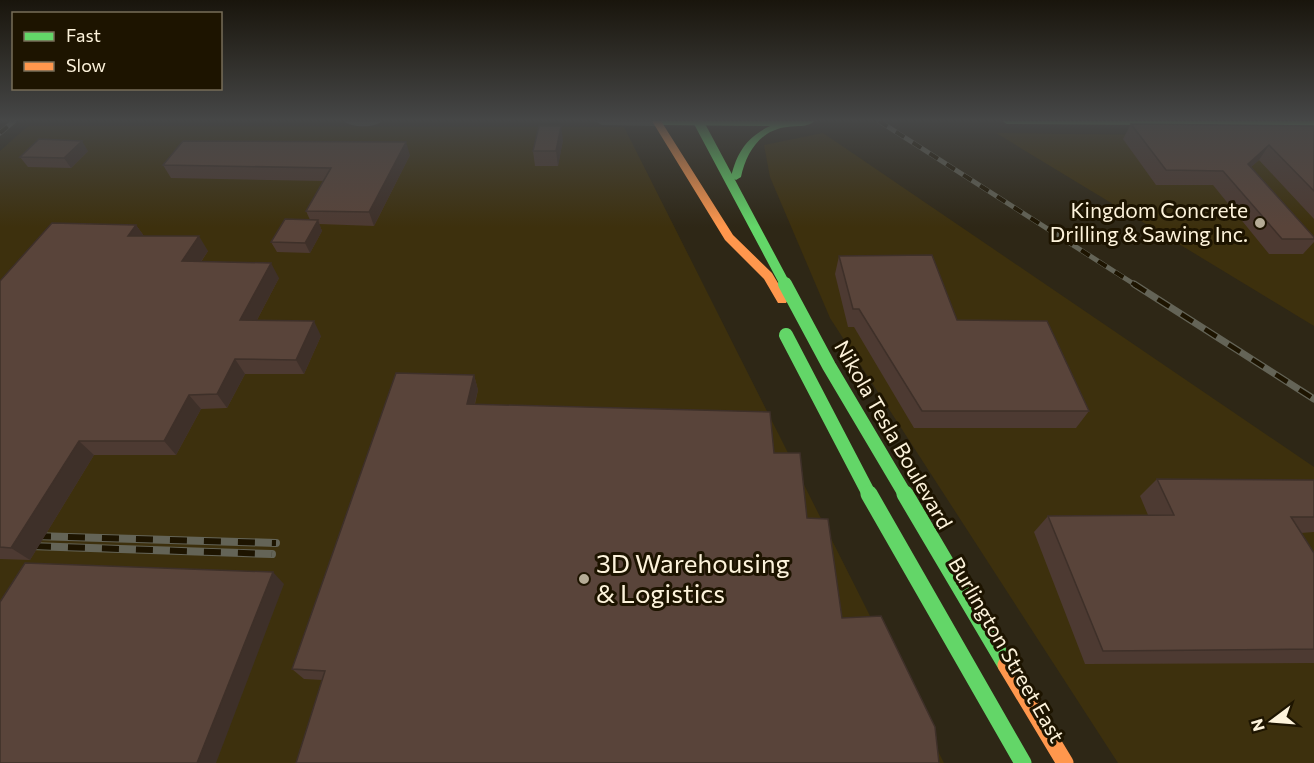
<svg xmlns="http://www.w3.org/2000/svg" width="1314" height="763" viewBox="0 0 1314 763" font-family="Commissioner,sans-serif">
<rect width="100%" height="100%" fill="#2e2716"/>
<g fill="#3d300d">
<polygon points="28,126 624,127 944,763 0,763 0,151"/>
<polygon points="823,133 1314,467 1314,763 1118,763 830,318 770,177 764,145"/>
<polygon points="996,133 1314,137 1314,326"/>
</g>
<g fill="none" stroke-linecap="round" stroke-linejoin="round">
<g fill="#575e53" fill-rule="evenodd">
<path d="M344 121H382C375 128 351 128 344 121Z"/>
<polygon points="595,121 664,121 665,122 658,126 602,125"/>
</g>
<g fill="#63d668" fill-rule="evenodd">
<path d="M654 121H815C806 128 798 125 787 127 760 130 746 153 741 177L736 180 731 177C737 152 747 137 770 126L658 125 655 124Z"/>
<polygon points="1002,121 1314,121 1314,126 1007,124"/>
</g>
<polygon fill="#ff974d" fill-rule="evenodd" points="652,121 661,121 733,235 772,273 788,300 786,303 778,303 764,279 725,240"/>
<defs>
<g id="rail-far2">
<polyline points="879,121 1137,286"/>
<polyline points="0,133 14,121"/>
</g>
<polyline id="rail-far1" points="1134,284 1314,399"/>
<g id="rail">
<polyline points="0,535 276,543"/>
<polyline points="0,545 272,554"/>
</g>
</defs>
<use href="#rail-far2" stroke="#646457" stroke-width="5"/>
<use href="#rail-far1" stroke="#646457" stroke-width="7"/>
<use href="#rail" stroke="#646457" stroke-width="8"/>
<use href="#rail-far2" stroke="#1d1400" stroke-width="4" stroke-dasharray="10" stroke-linecap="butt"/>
<use href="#rail-far1" stroke="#1d1400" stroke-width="4.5" stroke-dasharray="14" stroke-linecap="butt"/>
<use href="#rail" stroke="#1d1400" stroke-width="6" stroke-dasharray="17" stroke-linecap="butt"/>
<polyline stroke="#63d668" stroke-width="10" points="698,121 786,286"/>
<g stroke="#63d668" stroke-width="14">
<polyline points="785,284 829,366 906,496"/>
<polyline points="786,335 870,496"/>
</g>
<g stroke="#63d668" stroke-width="17">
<polyline points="869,494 1023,763"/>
<polyline points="905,494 1006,665"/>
</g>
<polyline stroke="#ff974d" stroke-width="17" points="1006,665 1065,763"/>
</g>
<g fill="#4d3a32">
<polygon points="1131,124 1314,126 1314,219 1259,160 1251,167 1314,237 1314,242 1303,254 1269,254 1213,185 1156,185 1123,139"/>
<polygon points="563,140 558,166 535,166 533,151"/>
<polygon points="88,151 71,168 28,167 20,157"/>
<polygon points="410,155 374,226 319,224 322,231 310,253 277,252 271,242 310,220 306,211 324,181 171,178 163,165"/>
<polygon points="136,225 144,236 208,251 201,262 279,278 257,320 321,336 304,374 245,374 227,408 201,409 176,455 94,455 30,560 0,559 0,281"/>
<polygon points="839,256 957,320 1089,411 1076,428 914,428 854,327 848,327 835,274"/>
<polygon points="474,375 478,390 475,404 322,680 304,679 292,669"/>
<polygon points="1157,479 1314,480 1314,532 1301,533 1314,553 1314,663 1085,664 1034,532 1048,516 1148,515 1140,496"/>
</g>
<g fill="#3e3029">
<polygon points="561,126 563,140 558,166 556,151"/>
<polygon points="82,141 88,151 71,168 64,158"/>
<polygon points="406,142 410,155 374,226 369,212"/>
<polygon points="1269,145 1259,160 1237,179 1248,164"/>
<polygon points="318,220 322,231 310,253 305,243"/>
<polygon points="136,225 146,239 128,236"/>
<polygon points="199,236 208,251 191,276 182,261"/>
<polygon points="271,263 279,278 249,335 240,320"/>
<polygon points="314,321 321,336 304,374 296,360"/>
<polygon points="235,359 245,374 227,408 217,394"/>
<polygon points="474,375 478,390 471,418 467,404"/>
<polygon points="189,395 201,409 176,455 164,441"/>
<polygon points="79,441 94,455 30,560 11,548"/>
<polygon points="273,572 284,584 216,763 197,763"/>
</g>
<g fill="#59443a" stroke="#3e3029" stroke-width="1.5">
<polygon points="1131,124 1314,126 1314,191 1269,145 1248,164 1314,237 1314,239 1282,239 1223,171 1166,170"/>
<polygon points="539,126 561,126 556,151 533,151"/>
<polygon points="39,139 82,141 64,158 20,157"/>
<polygon points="183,141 406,142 369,212 306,211 331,168 163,165"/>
<polygon points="285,219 318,220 305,243 271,242"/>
<polygon points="52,223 136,225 128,236 199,236 182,261 271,263 240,320 314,321 296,360 235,359 217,394 189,395 164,441 79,441 11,548 0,547 0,281"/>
<polygon points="932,255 957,320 1047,321 1089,411 922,411 859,309 853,309 839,256"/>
<polygon points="396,373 474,375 467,404 770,412 774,453 800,453 807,518 828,519 842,618 881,616 935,727 939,763 296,763 325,671 292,669"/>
<polygon points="1157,479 1314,480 1314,517 1291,517 1314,553 1314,649 1103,651 1048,516 1174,515"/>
<polygon points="25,563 273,572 197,763 0,763 0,602"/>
</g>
<linearGradient id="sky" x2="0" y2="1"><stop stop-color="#19150c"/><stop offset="0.53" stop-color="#464747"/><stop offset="1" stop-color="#464747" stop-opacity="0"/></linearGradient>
<rect width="1314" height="227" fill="url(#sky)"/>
<g fill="#b5ac96" stroke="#1d1400" stroke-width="2">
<circle cx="1260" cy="223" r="6"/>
<circle cx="584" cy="579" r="6"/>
</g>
<g text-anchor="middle" stroke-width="6" stroke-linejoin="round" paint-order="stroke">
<g font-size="21" fill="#fdf3db" stroke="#1d1400" text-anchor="end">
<text x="1248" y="218">Kingdom Concrete<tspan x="1248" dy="24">Drilling &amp; Sawing Inc.</tspan></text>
</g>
<g font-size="21" fill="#fdf3db" stroke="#1d1400">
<text transform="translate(893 435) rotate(60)" y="7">Nikola Tesla Boulevard</text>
<text transform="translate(1006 650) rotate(60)" y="7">Burlington Street East</text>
</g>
<g font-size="26" fill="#fdf3db" stroke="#1d1400" text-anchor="start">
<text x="596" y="573">3D Warehousing<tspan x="596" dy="30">&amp; Logistics</tspan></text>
</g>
</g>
<rect x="12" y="12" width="210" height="78" fill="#1d1400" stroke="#776d58" stroke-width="1.5"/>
<rect x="24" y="32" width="30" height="9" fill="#63d668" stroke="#776d58" stroke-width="1.5"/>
<text x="66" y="42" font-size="18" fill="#fdf3db">Fast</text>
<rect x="24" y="62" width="30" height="9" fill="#ff974d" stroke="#776d58" stroke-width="1.5"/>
<text x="66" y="72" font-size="18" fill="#fdf3db">Slow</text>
<g transform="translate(1272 721) rotate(254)" stroke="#1d1400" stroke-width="4.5" paint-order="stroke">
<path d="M0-4.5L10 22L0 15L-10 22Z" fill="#fdf3db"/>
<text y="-9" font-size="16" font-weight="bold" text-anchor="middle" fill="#fdf3db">N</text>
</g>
</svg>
